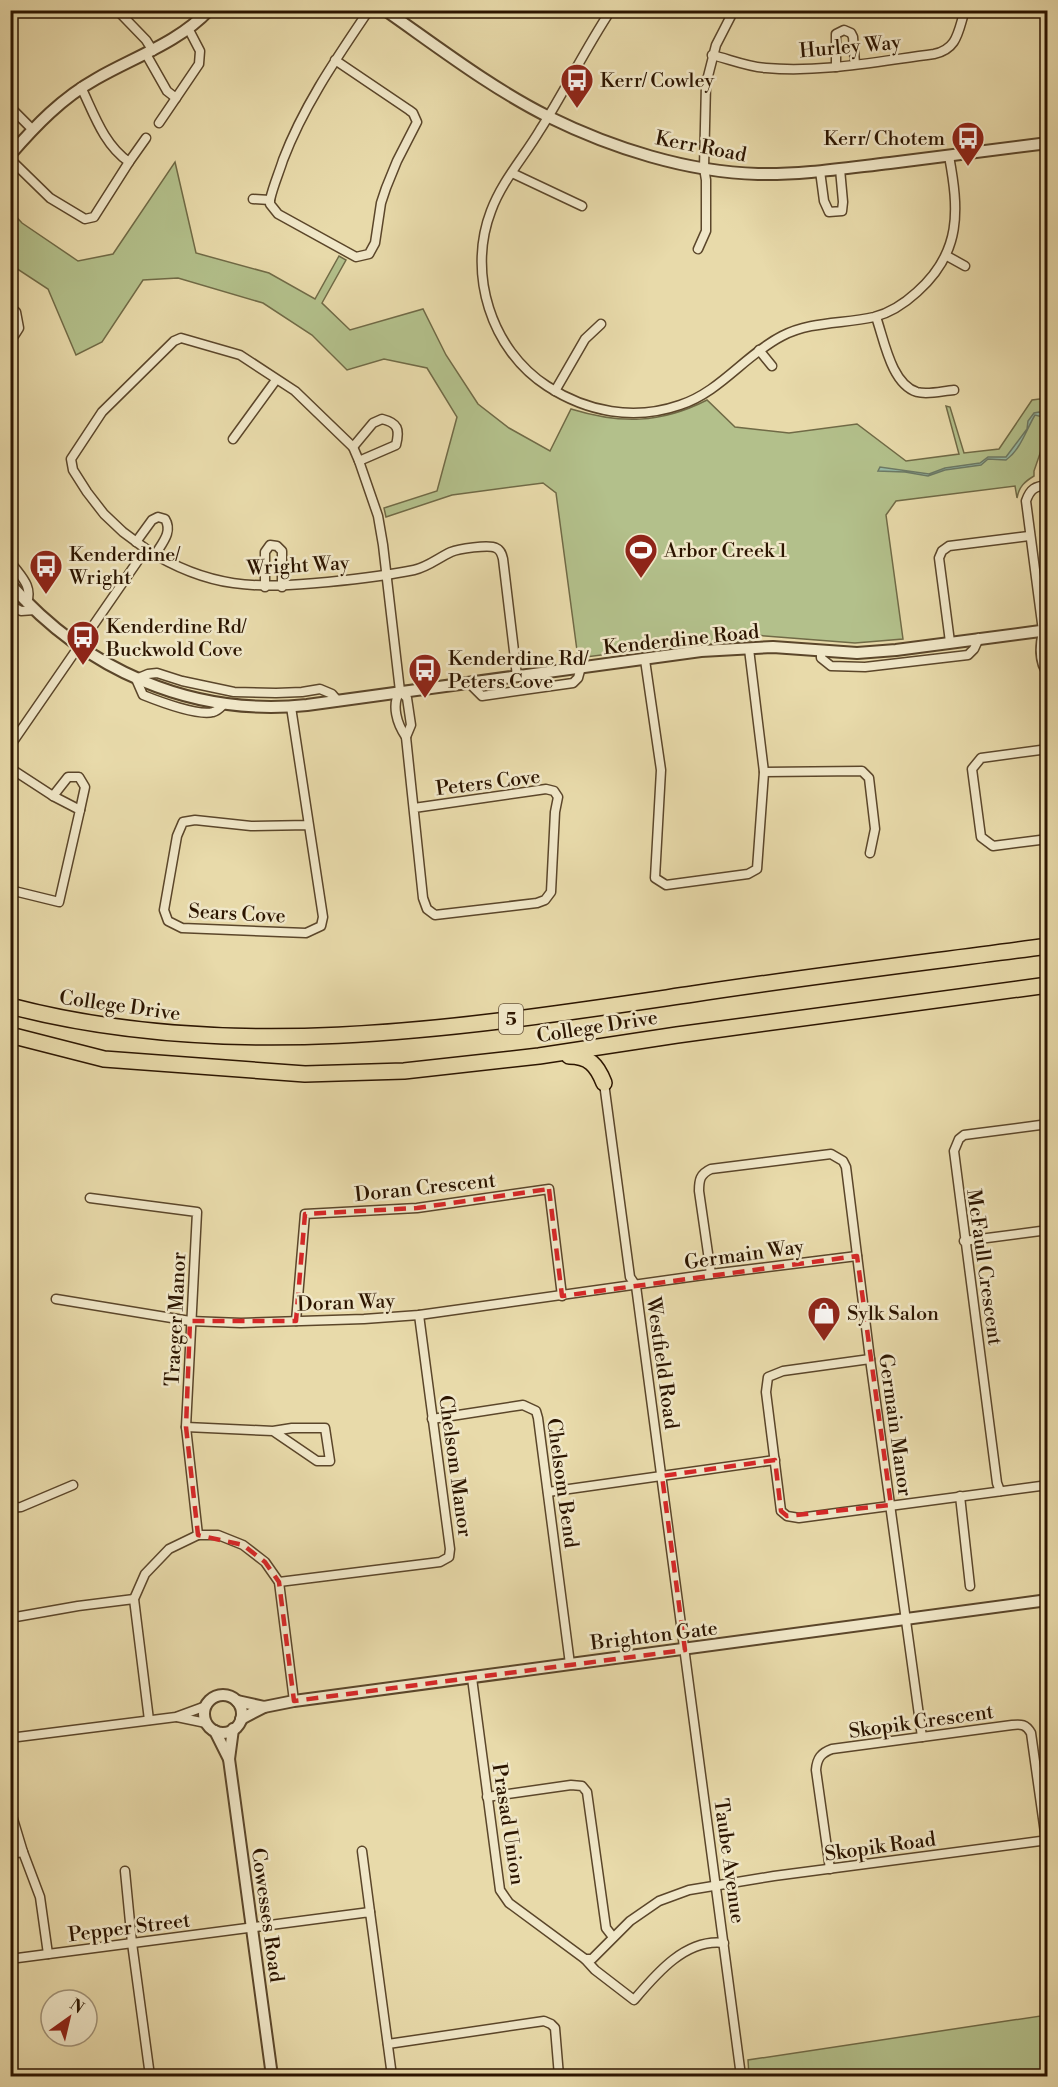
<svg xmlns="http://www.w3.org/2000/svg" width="1058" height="2087" viewBox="0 0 1058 2087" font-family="'Libre Bodoni',serif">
<rect width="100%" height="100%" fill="#e8daaa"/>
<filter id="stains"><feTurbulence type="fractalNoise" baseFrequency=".00333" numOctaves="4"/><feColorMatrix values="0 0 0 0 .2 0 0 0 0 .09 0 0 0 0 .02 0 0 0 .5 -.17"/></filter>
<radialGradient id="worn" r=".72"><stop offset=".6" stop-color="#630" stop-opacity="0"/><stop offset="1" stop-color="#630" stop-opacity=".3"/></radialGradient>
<g fill="#b3c08b" stroke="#706a46" stroke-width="1.5">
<path d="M175 162 196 253 269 273 315 299 339 256 346 260 322 303 350 330 423 309 446 355 478 404 509 428 550 451 571 409C620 424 660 424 707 400L735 427 789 433 857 424 906 461 959 454 946 406 950 407 964 453 999 449 1032 400 1047 398V433L1034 471V476C1024 482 1019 487 1017 498L1015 486 896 501 886 515 903 639 855 643 754 635 753 640 638 653 637 647 625 652 578 658 556 493 543 483 452 495 386 517 384 508 437 491 457 417 427 368 384 359 347 370 312 335 263 303 178 278 143 280 102 342 76 355 48 289 16 268H11L10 210 22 223 78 261 113 254Z"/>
<polygon points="1047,2015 1047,2076 749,2076 748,2060"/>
</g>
<path fill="#97bba8" stroke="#6c7965" stroke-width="1.5" d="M1039 412 1047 415V418L1035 415C1026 430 1021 449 1006 460L988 459 981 465 945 470 928 476 905 472 878 471 880 467 929 474 945 468 980 463 988 457H1006L1027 429 1028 421 1034 413Z"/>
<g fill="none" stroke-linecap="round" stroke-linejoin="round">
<defs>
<g id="minor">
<polyline points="117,10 146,40 153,51"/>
<path d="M611 10C585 49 565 91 540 130 524 157 502 181 491 211 467 273 491 350 547 386 587 412 634 421 680 405 720 392 745 355 782 336 811 321 843 324 874 317 890 313 905 303 917 292 962 252 959 210 949 156"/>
<polyline points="146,54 167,91 176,98 199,64 200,51 188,28"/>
<path d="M712 55C729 59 748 67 766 68 822 73 879 61 934 54 958 49 958 31 965 10"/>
<path d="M335 60 409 110 413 113 417 122 397 161 386 188 381 203 375 243 369 254 356 257 278 214 270 204V200C273 186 279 173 283 160 304 105 336 59 369 10"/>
<polyline points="836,67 836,34 844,30 851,33 853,37 855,64"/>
<polyline points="10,107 33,130"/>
<polyline points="159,123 176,98"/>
<path d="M10 159 50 198 85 219 94 217 129 162C104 145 94 114 81 87"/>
<polyline points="129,162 146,138"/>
<polyline points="820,171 824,201 829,212 842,211 843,202 840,169"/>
<polyline points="512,173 582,206"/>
<polyline points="253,199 270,200"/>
<polyline points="698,249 706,231 706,180 704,168 706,84 716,45 734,10"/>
<polyline points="947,256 965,266"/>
<polyline points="10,307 16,312 19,328 10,342"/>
<path d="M876 317C884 339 891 384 917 392 928 395 942 391 954 390"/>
<polyline points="759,350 772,366"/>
<polyline points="555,391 585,339 601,324"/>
<polyline points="233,439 276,380"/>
<path d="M353 447 373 423 382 419C398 423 400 429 396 445L359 461"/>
<path d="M1048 485C1035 486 1030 489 1026 501L1043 631C1040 645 1038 662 1048 674"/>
<path d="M136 542 152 520 158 517 165 519C173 532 162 543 155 555"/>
<path d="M146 549C209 589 256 589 328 582 357 579 385 576 414 570 428 567 438 558 451 552 458 549 489 544 496 548 501 550 502 555 503 559L517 676"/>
<path d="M10 561C20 576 33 585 27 603"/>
<polyline points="265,587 265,552 270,545 277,546 282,551 282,587"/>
<polyline points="10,605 21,611 35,610"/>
<polyline points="950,642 939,558 942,551 949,546 1029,536"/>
<polyline points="821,651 821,658 831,666 865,667 968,655 974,649 979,638"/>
<polyline points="645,660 661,770 655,878 666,885 748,874 757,869 764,772 749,649"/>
<polyline points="469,683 482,696 573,683 578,678 581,667"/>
<path d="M400 691C391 705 397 724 406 737L423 898 427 909 435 915 537 903 545 900 551 892 555 812 558 797 554 791 546 789 414 808"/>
<polyline points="400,691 407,698 411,725 406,737"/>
<path d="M224 704C221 707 218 711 213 712 198 716 158 701 143 695L136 679 148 674 157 673 182 681 234 692 276 693 302 692 320 689 332 694 338 701"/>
<polyline points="291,707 323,917 321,926 306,933 182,928 168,921 164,910 177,836 183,822 195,820 251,826 309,825"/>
<polyline points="10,746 146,549 123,532 104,514 87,492 73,470 71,459 102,412 174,341 181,338 240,355 295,391 353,447 359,461 378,516 383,545 400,691"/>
<polyline points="1048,749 981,758 972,769 981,837 993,846 1048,839"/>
<polyline points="10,768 53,796 80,810 59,902 10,890"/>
<polyline points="764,772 862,771 869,778 875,829 870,853"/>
<polyline points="53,796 68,777 79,777 85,787 80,810"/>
<polyline points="604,1083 630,1277 636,1286 741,2076"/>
<polyline points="90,1198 197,1212 186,1427 198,1535"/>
<polyline points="964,1241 1048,1230"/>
<path d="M711 1274 699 1191C699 1180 700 1174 711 1169L831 1154 843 1161 846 1167 870 1359 922 1737"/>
<polyline points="56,1299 190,1321 241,1323 364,1319 419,1315 711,1274 857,1256"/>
<polyline points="296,1321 305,1214 417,1208 549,1189 562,1296"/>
<polyline points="870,1359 783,1371 768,1377 766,1392 781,1511 787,1516 799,1518 1048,1485"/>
<polyline points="432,1419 523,1405 536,1411 538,1418 570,1664"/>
<polyline points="186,1427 273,1431 317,1461 330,1461 325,1428 292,1428 273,1431"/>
<polyline points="1000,1491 997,1483 954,1151 959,1139 964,1135 1048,1124"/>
<polyline points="548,1492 775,1460"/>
<polyline points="960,1496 970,1586"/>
<polyline points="10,1508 21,1507 73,1485"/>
<polyline points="279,1582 440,1562 449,1557 450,1549 419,1315"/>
<polyline points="10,1618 78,1606 134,1599"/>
<polyline points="472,1678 500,1890 509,1903 585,1959 592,1959 630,1921 659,1901 689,1890 774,1876 1048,1840"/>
<polyline points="177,1717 206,1723"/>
<polyline points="149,1720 134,1599 145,1574 169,1549 198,1535 218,1535 243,1545 265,1562 279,1582 294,1701"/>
<polyline points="10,1738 176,1717 206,1706"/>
<polyline points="487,1797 571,1785 582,1786 587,1792 606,1928 613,1937"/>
<polyline points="10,1809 23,1852 40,1897 48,1954"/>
<polyline points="362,1851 370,1912"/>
<polyline points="10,1854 23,1852"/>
<path d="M830 1869 816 1770C817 1758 821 1753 832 1749L1012 1725C1021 1724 1026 1724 1031 1733L1046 1840"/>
<polyline points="125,1871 132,1943 150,2076"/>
<polyline points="10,1959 370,1912 392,2076"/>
<path d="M585 1959 595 1970 634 2000C656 1974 686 1938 724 1943"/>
<polyline points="388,2044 544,2021 551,2024 555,2028 559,2076"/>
</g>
<g id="tertiary">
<path d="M385 10C438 47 491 88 549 117 612 148 687 172 758 174 802 175 846 168 890 163 942 156 995 150 1048 143"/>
<path d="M10 155C36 125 62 98 96 79 134 57 178 43 209 10"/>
<path d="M10 584C86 670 191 717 307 705L701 651 773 647 857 653 896 650 1048 630"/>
<circle cx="223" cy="1714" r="19"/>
<polyline points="237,1701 264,1707"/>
<polyline points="241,1719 264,1707 294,1701 1048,1600"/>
<polyline points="215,1731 229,1759 272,2076"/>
<polyline points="229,1759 233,1729"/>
</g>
<g id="motorway">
<path d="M10 1006C235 1065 468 1027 693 994 811 976 929 962 1048 946"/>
<polyline points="10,1035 104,1059 305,1074 404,1071 539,1056 677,1035 1048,985"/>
<path d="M569 1056C589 1056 597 1065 604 1083"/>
</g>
</defs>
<use href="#minor" stroke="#5b462a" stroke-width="11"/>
<use href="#tertiary" stroke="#5b462a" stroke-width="14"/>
<use href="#motorway" stroke="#2c1500" stroke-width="18"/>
<use href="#minor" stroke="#f0e7c8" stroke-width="8"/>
<use href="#tertiary" stroke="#f0e7c8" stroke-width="10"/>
<use href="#motorway" stroke="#e8daaa" stroke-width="15"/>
</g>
<path fill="none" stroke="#d62828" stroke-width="4.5" stroke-dasharray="12 8" stroke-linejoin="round" d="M549 1189 562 1296 857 1256 891 1505 787 1516 781 1511 775 1460 662 1476 685 1650 294 1701 279 1582 265 1562 243 1545 198 1535 186 1427 190 1321H296L305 1214 417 1208Z"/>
<defs>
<symbol id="bus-pin" viewBox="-11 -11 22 30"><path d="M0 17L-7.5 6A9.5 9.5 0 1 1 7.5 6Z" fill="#8f2418" stroke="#f0e7c8"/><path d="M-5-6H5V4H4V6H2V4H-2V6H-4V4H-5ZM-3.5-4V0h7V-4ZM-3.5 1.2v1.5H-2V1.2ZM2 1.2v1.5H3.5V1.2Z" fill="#fff"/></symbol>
<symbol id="stadium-pin" viewBox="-11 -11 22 30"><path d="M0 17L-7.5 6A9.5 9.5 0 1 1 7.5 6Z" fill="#8f2418" stroke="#f0e7c8"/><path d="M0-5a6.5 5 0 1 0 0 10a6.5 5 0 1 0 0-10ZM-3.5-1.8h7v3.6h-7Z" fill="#fff"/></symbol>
<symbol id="shop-pin" viewBox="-11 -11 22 30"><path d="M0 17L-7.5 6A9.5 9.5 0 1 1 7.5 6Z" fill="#8f2418" stroke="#f0e7c8"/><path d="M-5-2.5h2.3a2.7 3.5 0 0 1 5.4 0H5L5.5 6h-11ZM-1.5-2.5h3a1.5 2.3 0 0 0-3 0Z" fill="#fff"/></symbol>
</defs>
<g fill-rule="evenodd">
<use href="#bus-pin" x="558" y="61" width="38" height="52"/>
<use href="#bus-pin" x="949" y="119" width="38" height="52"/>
<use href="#stadium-pin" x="622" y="531" width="38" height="52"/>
<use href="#bus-pin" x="27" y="547" width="38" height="52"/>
<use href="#bus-pin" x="64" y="618" width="38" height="52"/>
<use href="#bus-pin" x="406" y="651" width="38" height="52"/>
<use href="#shop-pin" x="805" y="1294" width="38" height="52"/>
</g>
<g text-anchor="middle" stroke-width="5" stroke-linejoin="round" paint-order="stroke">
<rect fill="#f0e7c8" stroke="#67543c" stroke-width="1.5" x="499" y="1004" width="24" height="30" rx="4.5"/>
<g font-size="18" font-weight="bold" fill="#2c1500">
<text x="511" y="1025">5</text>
</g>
<g font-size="20" fill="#2c1500" stroke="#f0e7c8">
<text transform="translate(850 46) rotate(-5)" y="7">Hurley Way</text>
<text transform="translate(701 146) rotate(11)" y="7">Kerr Road</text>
<text transform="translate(298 565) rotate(-3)" y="7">Wright Way</text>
<text transform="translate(681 639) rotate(-6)" y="7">Kenderdine Road</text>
<text transform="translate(488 782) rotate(-7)" y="7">Peters Cove</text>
<text transform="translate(237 913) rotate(3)" y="7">Sears Cove</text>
<text transform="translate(120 1005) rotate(8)" y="7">College Drive</text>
<text transform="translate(597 1026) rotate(-9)" y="7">College Drive</text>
<text transform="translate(425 1187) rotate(-6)" y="7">Doran Crescent</text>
<text transform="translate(744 1254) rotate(-8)" y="7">Germain Way</text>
<text transform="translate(985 1267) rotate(82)" y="7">McFaull Crescent</text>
<text transform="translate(346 1302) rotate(-2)" y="7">Doran Way</text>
<text transform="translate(175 1319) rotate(-87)" y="7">Traeger Manor</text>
<text transform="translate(663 1363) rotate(82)" y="7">Westfield Road</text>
<text transform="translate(896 1425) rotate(82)" y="7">Germain Manor</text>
<text transform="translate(456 1466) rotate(82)" y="7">Chelsom Manor</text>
<text transform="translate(563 1483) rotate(82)" y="7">Chelsom Bend</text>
<text transform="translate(654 1635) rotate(-7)" y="7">Brighton Gate</text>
<text transform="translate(921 1721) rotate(-8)" y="7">Skopik Crescent</text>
<text transform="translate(509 1824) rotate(81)" y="7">Prasad Union</text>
<text transform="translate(880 1846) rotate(-8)" y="7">Skopik Road</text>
<text transform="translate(730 1861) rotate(82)" y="7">Taube Avenue</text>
<text transform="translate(268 1915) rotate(82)" y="7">Cowesses Road</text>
<text transform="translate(129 1927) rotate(-7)" y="7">Pepper Street</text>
</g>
<g font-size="20" fill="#2c1500" stroke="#f0e7c8" text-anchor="start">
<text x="600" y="87">Kerr/ Cowley</text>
<text x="945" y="145" text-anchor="end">Kerr/ Chotem</text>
<text x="664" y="557">Arbor Creek 1</text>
<text x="69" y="561">Kenderdine/<tspan x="69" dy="23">Wright</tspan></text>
<text x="106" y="633">Kenderdine Rd/<tspan x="106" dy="23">Buckwold Cove</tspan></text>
<text x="448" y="665">Kenderdine Rd/<tspan x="448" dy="23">Peters Cove</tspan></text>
<text x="847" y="1320">Sylk Salon</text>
</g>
</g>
<rect width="1058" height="2087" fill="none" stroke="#e8daaa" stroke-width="36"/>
<rect x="12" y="12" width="1034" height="2063" fill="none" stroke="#2c1500" stroke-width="3"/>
<rect x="18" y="18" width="1022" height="2051" fill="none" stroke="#2c1500" stroke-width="1.5"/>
<g transform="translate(69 2018) rotate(34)"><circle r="28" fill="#f0e7c8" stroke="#a29378" stroke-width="1.5"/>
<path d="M0-4.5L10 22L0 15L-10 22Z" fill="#8f2418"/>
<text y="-9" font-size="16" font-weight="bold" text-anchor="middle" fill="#2c1500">N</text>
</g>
<rect width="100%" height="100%" filter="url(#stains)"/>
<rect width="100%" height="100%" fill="url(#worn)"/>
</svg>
